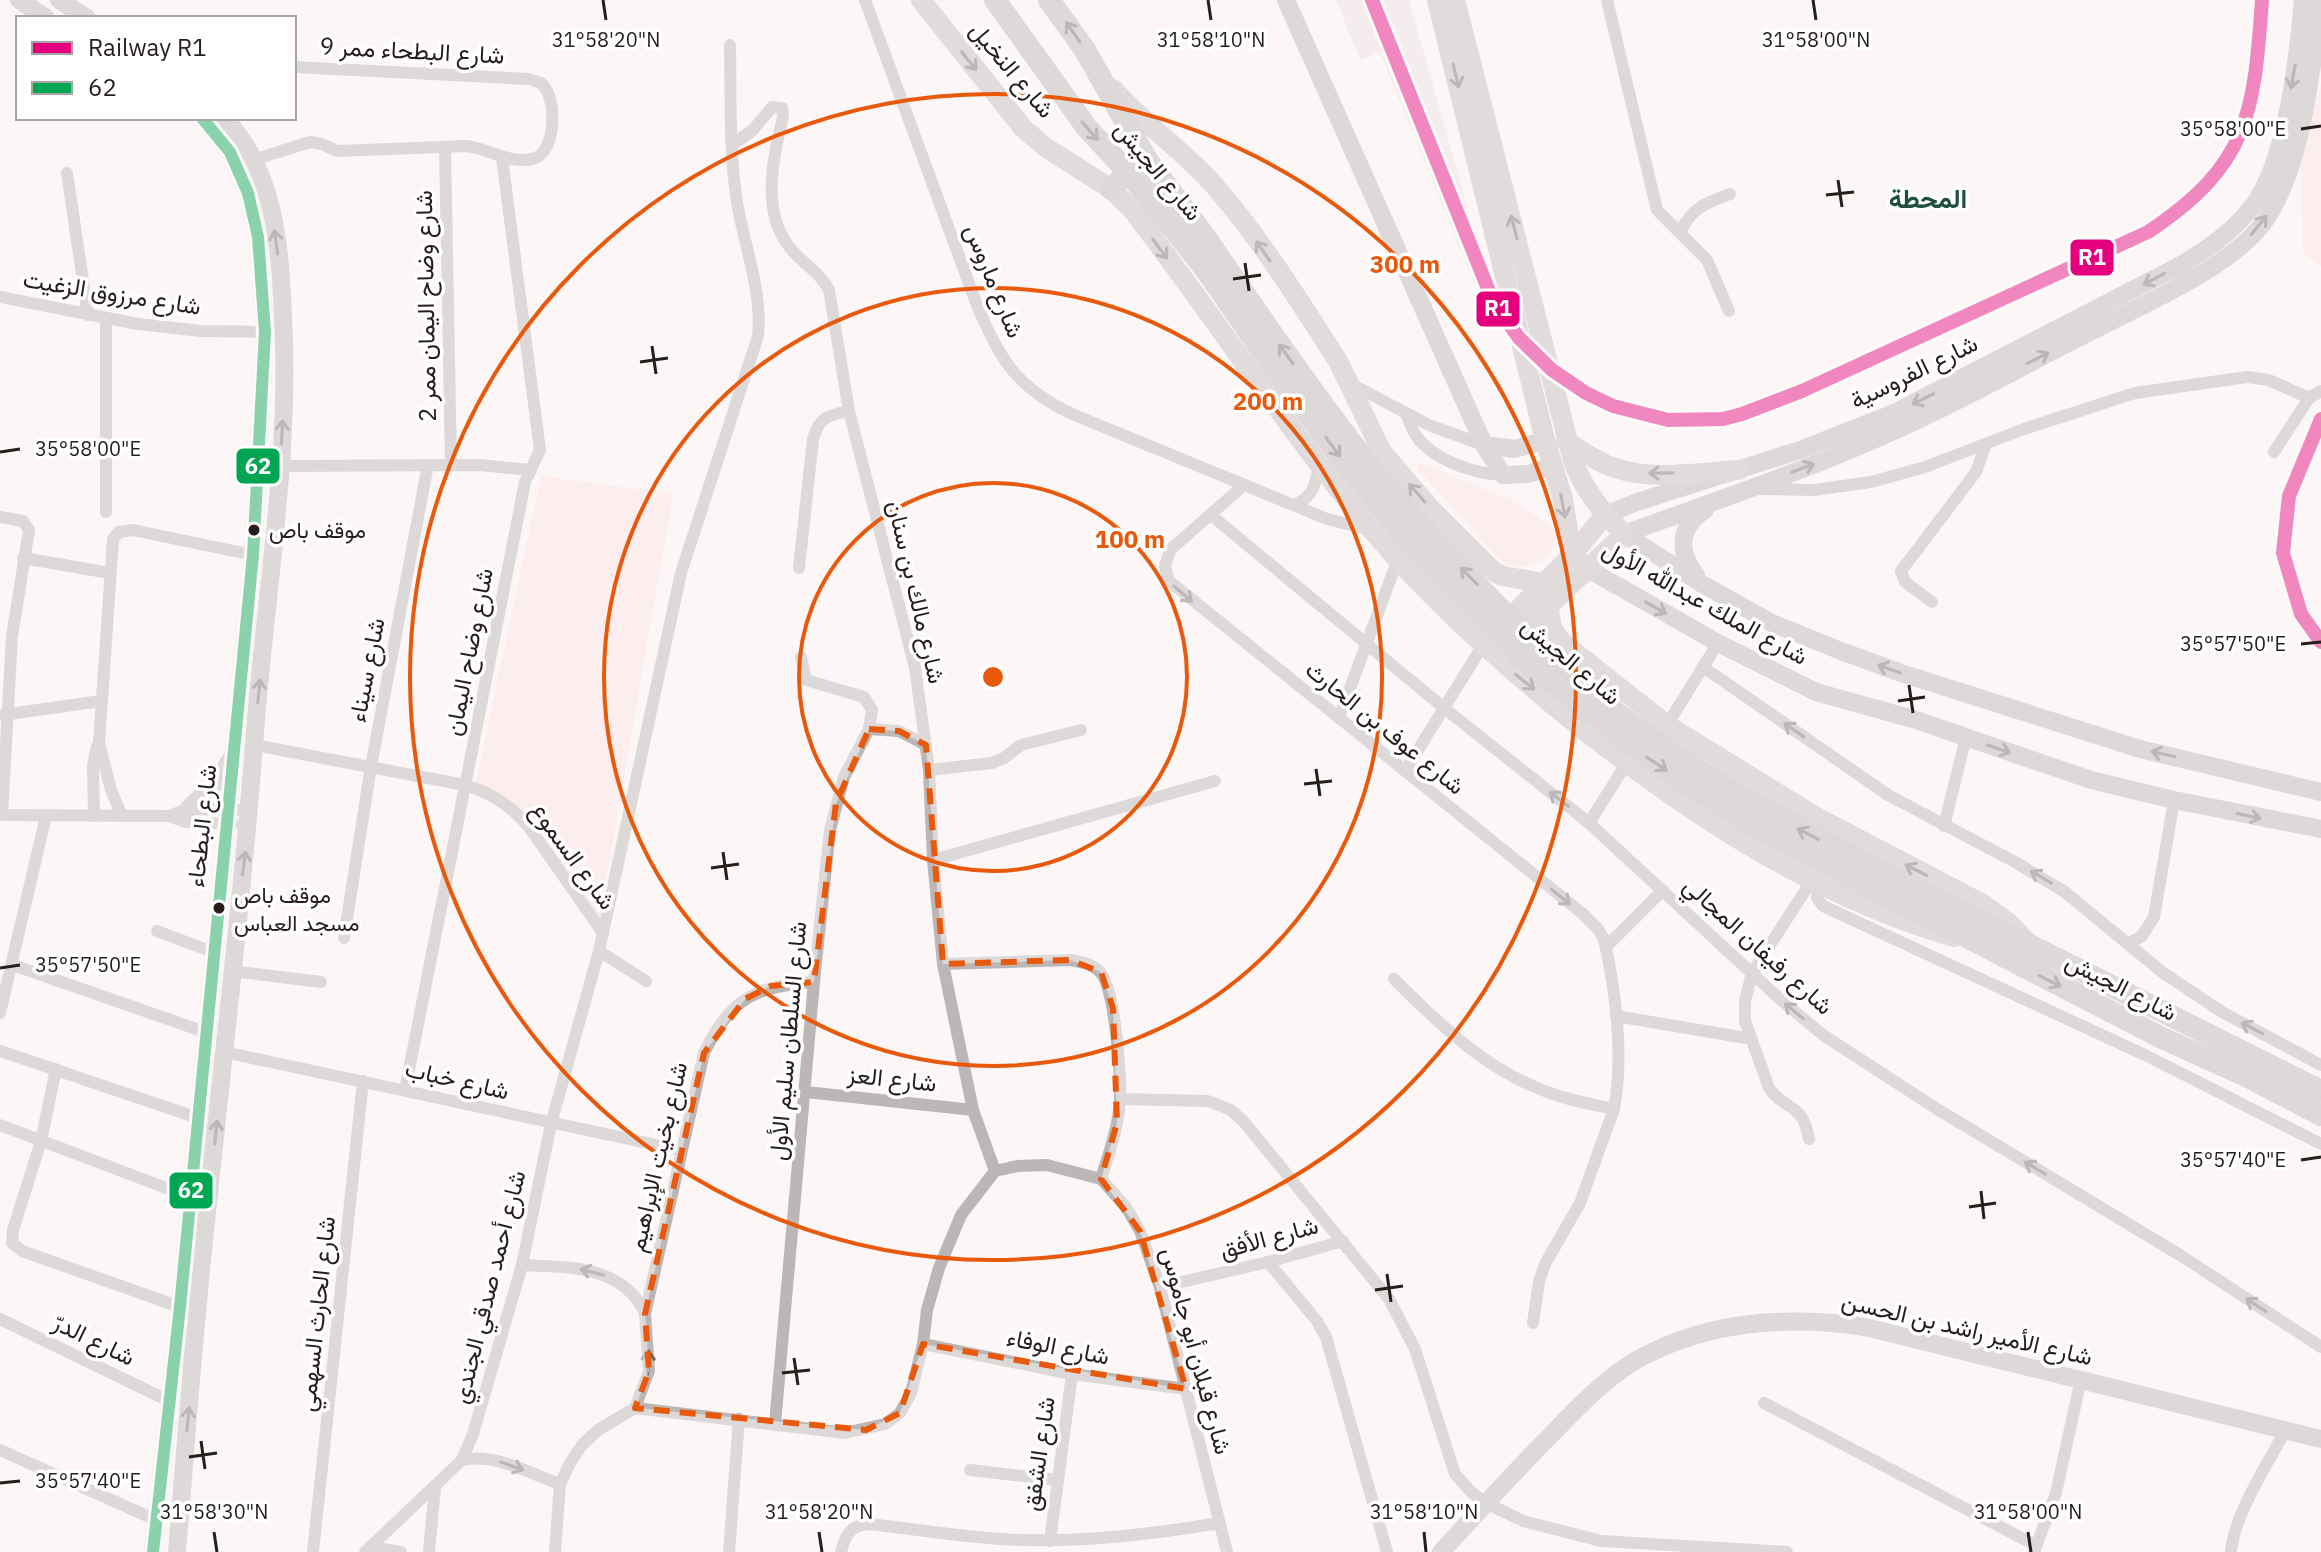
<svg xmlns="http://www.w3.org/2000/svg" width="2321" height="1552" viewBox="0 0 2321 1552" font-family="'IBM Plex Sans',Vazirmatn,sans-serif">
<rect width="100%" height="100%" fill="#fcf6f6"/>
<polygon fill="#eee3e2" points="1336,0 1409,0 1489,284 1476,288 1380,52 1360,60"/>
<g fill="#fde4e4">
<polygon points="2321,85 2321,266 2303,253 2301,165"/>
<path d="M1421 463 1511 500 1558 531 1549 557C1533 566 1522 570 1504 564L1417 468Z"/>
<polygon points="541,476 673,494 598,927 540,833 476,782"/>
</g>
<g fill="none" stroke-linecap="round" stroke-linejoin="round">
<g stroke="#bbb7b7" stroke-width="12">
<path d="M865 0 978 308C1001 362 1018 388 1072 414L1327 519 1371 530"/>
<polyline points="1607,0 1657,210 1707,260 1729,311"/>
<path d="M732 145 753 130 772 107 782 108 783 117C773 159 760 212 791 249 803 264 820 272 829 290L849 411 915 668 929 770 933 860 943 964 973 1110 995 1171"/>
<polyline points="445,147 451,465"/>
<path d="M256 159 310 142 322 144 337 151 466 146C489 148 507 164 532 159 557 154 558 97 541 83 539 82 531 80 529 79L294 67"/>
<polyline points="67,173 88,315"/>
<path d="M1681 231C1691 208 1708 202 1730 194"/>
<polyline points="0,297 138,324 201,331 265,332"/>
<polyline points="1351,384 1431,426 1484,445"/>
<path d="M1406 413C1410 423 1413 434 1421 442 1440 462 1476 474 1503 475"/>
<polyline points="2274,452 2309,398 2321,391"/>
<polyline points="281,466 478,465 531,470"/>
<path d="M1244 485 1170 550 1165 566 1169 581 1583 914 1598 929 1604 939C1616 993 1624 1055 1614 1109L1580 1203 1545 1264 1539 1282 1533 1323"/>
<polyline points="1760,489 1814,490 1871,482 1925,467 2024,429 2135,393 2247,377 2269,380 2309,398"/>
<path d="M1294 505C1314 497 1316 483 1319 464"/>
<polyline points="106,512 106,319"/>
<polyline points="1211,515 1444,708 1589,823 1782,1001 1823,1035 1937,1109 2180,1255 2321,1347"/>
<polyline points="0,517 23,521 29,530 12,636 2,815"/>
<polyline points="23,558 110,573"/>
<path d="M799 568 813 439C820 416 827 416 849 411"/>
<polyline points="1932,602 1905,582 1901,571 1976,472 1986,444"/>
<polyline points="1703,667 1888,795 2015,862 2065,892 2162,972 2222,1012 2321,1065"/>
<polyline points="2,715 101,701"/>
<polyline points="1339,718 1398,559"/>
<polyline points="1667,725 1718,643"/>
<polyline points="869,729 899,731 926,745"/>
<path d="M254 745 465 785C492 793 511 806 529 827L603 933"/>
<polyline points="929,770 992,763 1004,758 1021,745 1081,730"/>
<polyline points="1405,771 1483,645"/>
<polyline points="0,815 169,816 188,809 250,810"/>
<polyline points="94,816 93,765 97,746"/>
<polyline points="122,816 111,790 99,743 113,539 119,532 133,530 253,555"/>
<polyline points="169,816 186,822 233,824"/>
<polyline points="1589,823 1626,764"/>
<polyline points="1944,826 1966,737"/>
<polyline points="933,860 1215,781"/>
<polyline points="1818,883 1817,898 1823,906 2145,1055 2321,1144"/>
<polyline points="157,931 213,952"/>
<polyline points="344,938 371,766 428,465"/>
<polyline points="2128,944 2142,936 2154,917 2174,800"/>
<polyline points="1606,947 1663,890"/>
<polyline points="599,951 646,981"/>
<path d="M943 964 1070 960C1081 962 1090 963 1099 971 1115 985 1121 1076 1120 1099 1119 1126 1109 1153 1101 1179"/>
<polyline points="13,965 205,1032"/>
<polyline points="232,971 321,982"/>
<path d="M1394 979C1443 1028 1491 1075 1559 1096 1577 1102 1596 1105 1614 1109"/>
<polyline points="0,1013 46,816"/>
<polyline points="1616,1016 1752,1039"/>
<polyline points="0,1051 198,1118"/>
<polyline points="224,1052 680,1150"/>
<polyline points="56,1069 41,1141 13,1230 12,1243 22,1251 180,1307"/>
<polyline points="405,1090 525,482 540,450 502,158"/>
<polyline points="806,1092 973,1110"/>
<polyline points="1120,1099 1208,1101 1231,1110 1244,1122 1389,1299 1415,1349 1455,1474 1472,1493 1486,1503 1523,1521 1601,1541 1787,1552"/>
<polyline points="0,1125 190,1197"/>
<path d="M1809 1139C1802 1100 1786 1113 1769 1088L1745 1021V1001L1752 973 1812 880"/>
<polyline points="1268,1262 1317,1321 1326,1337 1387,1552"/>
<path d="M522 1265C567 1267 624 1265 645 1314"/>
<polyline points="1160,1287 1268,1262 1343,1241"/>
<polyline points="0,1319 169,1401"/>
<polyline points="923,1344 1072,1374 1186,1389"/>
<polyline points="1764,1403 2035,1545"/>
<path d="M635 1408 649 1371 645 1314 704 1053C732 997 754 987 814 982"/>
<polyline points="775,1424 814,982 830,830 844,777 869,729 872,710 864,697 806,680 801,657"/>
<polyline points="0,1450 156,1520"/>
<path d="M462 1460 473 1434 522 1265 551 1124 599 951 681 573 758 336C763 288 742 242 736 195 729 145 731 95 730 45"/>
<polyline points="970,1470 1058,1480"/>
<polyline points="1050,1541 1072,1374"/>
<polyline points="372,1547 401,1552"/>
<polyline points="313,1552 363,1081"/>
<path d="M365 1552 462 1460C495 1453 529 1473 560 1484"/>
<polyline points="429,1552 435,1487"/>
<polyline points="555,1552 560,1484 570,1463 582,1445 598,1430 635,1408 845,1433 885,1424 900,1413 911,1393 923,1344 927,1310 939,1268 961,1215 995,1171 1017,1166 1047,1165 1101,1179 1126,1207 1140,1231 1160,1287 1227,1552"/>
<polyline points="729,1552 739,1419"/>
<path d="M841 1552C845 1535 850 1526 868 1524 919 1529 970 1539 1022 1540 1089 1542 1154 1534 1219 1523"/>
<polyline points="2034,1552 2056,1493 2081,1379"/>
<path d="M2231 1552C2234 1514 2268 1464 2286 1429"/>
</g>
<g stroke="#bbb6b6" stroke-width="18">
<polyline points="19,0 46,18"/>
<polyline points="59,0 87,18"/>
<polyline points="1286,0 1484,445 1503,475 1529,474 1553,466"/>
<polyline points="1484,445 1515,449 1545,440"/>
<path d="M1605 515 1637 502 1803 449 1892 414 2181 265C2208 249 2232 232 2252 207 2287 162 2298 56 2303 0"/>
<path d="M1624 534C1715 501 1808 470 1896 430 1966 399 2033 360 2102 326 2150 301 2232 266 2264 222 2302 169 2313 64 2320 0"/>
<polyline points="1624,534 1702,584 1772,623 1841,651 1901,673 2140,749 2321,792"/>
<polyline points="1588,569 1718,643 1816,692 1913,719 2091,780 2174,800 2321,829"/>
<path d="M1696 575C1677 551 1679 527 1705 510"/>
<polyline points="188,809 217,782 231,759"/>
<polyline points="153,1552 180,1307 253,555 265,332 258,237 248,193 230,152 202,118"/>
<path d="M177 1552C185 1455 192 1358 202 1261 219 1089 241 917 254 745 264 602 291 459 283 316 280 247 275 169 224 118"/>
<path d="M1441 1552C1478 1512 1515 1471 1553 1433 1581 1404 1610 1373 1646 1355 1714 1320 1790 1316 1865 1327L2321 1439"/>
</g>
<g stroke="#c0baba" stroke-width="20">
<path d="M921 0 1023 128 1045 147 1111 189 1130 207C1212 313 1285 427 1372 530 1428 597 1493 655 1559 710 1677 806 1807 894 1954 937"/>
<polyline points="1437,0 1545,440 1563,499 1572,555 1588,569"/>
<path d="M1455 0 1573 461C1584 490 1602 512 1624 534L1513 640"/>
<path d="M1113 89C1146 126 1187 153 1219 191 1262 241 1302 305 1338 361L1382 452 1430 508 1493 571 1502 576 1544 583"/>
<path d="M1566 441C1582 451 1597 462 1615 468 1653 481 1700 472 1739 470"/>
<polyline points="1548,605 1552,628 1562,642 1667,725 1813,815 1983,904 2010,924 2025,940"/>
<polyline points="1500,628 1572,555 1605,515"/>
</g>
<g stroke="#bbb5b5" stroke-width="22">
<polyline points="995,0 1087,128 1128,172 1206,270"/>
<polyline points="1049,0 1085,50 1147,160 1206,238"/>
<polyline points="1111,189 1128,172"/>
<polyline points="1878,869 2321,1091"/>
<polyline points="1870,887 2160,1037 2248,1077 2321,1115"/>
</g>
<g stroke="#bbb5b5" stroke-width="22">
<path d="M1206 238C1254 308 1302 378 1354 446 1393 496 1435 541 1479 587 1510 619 1541 651 1575 680 1667 757 1771 815 1878 869"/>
<polyline points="1206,270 1273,367 1349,469 1410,543 1523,659 1653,762 1744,820 1870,887"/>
</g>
<defs>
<polyline id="bus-1" points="153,1552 180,1307 253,555 265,332 258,237 248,193 230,152 202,118"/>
</defs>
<use href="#bus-1" stroke="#fff" stroke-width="18"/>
<use href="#bus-1" stroke="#00a651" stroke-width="12"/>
<defs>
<g id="rail-1">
<path d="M1372 0 1493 301 1519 338 1552 370 1586 393 1613 406 1668 420 1723 419 1742 414 1802 391 2148 232C2249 165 2254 114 2262 0"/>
<polyline points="2321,419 2289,496 2283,553 2301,614 2321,642"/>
</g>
</defs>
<use href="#rail-1" stroke="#fff" stroke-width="20"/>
<use href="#rail-1" stroke="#e5007d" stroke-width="14"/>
</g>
<defs><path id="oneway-shaft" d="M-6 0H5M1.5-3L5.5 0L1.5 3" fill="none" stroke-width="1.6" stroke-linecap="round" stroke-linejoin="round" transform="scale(2)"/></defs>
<g stroke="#716969">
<use href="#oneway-shaft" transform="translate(1073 32) rotate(-125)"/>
<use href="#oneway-shaft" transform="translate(1090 131) rotate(49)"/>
<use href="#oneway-shaft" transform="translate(1286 354) rotate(-126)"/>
<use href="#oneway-shaft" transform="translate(1333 447) rotate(53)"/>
<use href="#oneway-shaft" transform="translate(1469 576) rotate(-134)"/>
<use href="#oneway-shaft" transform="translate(1657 764) rotate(34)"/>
<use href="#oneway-shaft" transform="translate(1808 834) rotate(-153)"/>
<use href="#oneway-shaft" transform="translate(2050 981) rotate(27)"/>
</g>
<g stroke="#746c6c">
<use href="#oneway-shaft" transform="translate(969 61) rotate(51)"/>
<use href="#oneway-shaft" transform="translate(1456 76) rotate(76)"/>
<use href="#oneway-shaft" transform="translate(1514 227) rotate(-105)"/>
<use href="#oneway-shaft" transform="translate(1160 249) rotate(54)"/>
<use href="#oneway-shaft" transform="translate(1263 251) rotate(-125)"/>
<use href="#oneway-shaft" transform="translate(1661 473) rotate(179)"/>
<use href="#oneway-shaft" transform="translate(1417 493) rotate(-131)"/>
<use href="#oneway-shaft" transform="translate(1563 506) rotate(79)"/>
<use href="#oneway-shaft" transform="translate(1525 682) rotate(39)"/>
<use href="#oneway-shaft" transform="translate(1916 870) rotate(-153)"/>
</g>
<g stroke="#716a6a">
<use href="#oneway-shaft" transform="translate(2293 77) rotate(100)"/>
<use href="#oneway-shaft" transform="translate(2259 225) rotate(-51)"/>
<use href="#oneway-shaft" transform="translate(276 242) rotate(-98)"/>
<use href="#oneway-shaft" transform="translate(2154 279) rotate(152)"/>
<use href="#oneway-shaft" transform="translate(2038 358) rotate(-27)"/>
<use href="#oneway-shaft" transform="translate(1923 399) rotate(154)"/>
<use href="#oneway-shaft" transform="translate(282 432) rotate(-87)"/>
<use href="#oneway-shaft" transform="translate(1803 468) rotate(-21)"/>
<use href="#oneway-shaft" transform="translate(1183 594) rotate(41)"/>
<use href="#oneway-shaft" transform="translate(1656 608) rotate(30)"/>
<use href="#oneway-shaft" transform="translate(1889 669) rotate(-160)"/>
<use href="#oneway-shaft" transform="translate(259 691) rotate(-84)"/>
<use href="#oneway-shaft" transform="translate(1794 730) rotate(-145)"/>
<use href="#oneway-shaft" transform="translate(1999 749) rotate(19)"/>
<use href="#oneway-shaft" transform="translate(2163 754) rotate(-167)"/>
<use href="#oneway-shaft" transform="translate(1559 799) rotate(-142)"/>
<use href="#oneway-shaft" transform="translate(2249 816) rotate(12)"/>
<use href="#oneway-shaft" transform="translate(244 863) rotate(-83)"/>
<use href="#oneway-shaft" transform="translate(2041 877) rotate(-149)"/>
<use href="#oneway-shaft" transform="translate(1561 897) rotate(39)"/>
<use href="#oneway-shaft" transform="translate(1794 1011) rotate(-140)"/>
<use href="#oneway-shaft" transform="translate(2252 1028) rotate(-152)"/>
<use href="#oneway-shaft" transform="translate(216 1132) rotate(-84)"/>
<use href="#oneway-shaft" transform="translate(2035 1168) rotate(-149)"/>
<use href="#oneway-shaft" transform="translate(592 1272) rotate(-165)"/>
<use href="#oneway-shaft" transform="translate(2256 1305) rotate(-147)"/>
<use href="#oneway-shaft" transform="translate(648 1362) rotate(-88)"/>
<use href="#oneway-shaft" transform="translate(188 1419) rotate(-85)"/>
<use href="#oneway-shaft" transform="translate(512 1466) rotate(20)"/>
</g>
<path d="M0 0H2321V1552H0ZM869 729 899 731 926 745 943 964 1070 960 1101 972 1113 1008 1117 1123 1101 1179 1140 1231 1186 1389 923 1344 900 1413 866 1430 635 1408 649 1371 645 1314 704 1053 745 999 771 986 814 982 836 803Z" fill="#fcf6f6" fill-opacity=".55" fill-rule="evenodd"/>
<path fill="none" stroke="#e8590c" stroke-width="6" stroke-dasharray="16 10" stroke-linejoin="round" d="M869 729 899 731 926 745 943 964 1070 960 1101 972 1113 1008 1117 1123 1101 1179 1140 1231 1186 1389 923 1344 900 1413 866 1430 635 1408 649 1371 645 1314 704 1053 745 999 771 986 814 982 836 803Z"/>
<path fill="none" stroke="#271d1d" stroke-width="3" d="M603 0 606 20M1208 0 1211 20M1813 0 1816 20M2301 129 2321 126M1838 180 1842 207M1826 195 1854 192M1245 263 1249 291M1233 279 1261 275M652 346 656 374M640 362 668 358M0 452 20 449M2301 644 2321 642M1909 685 1913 713M1898 701 1925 697M1316 769 1320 796M1304 784 1332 781M723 852 727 880M711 868 739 864M0 968 20 965M2301 1160 2321 1157M1981 1191 1984 1219M1969 1207 1996 1203M1387 1274 1391 1302M1375 1290 1403 1286M794 1358 798 1385M782 1373 810 1370M201 1441 205 1469M189 1457 217 1453M0 1483 20 1481M214 1532 217 1552M819 1532 822 1552M1424 1532 1426 1552M2028 1532 2031 1552"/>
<g fill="none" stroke="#e8590c" stroke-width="4">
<circle cx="993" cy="677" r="194"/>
<circle cx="993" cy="677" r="389"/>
<circle cx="993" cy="677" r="583"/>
</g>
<g fill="#271d1d" stroke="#fff" stroke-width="3">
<circle cx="254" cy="530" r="7"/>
<circle cx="219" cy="908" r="7"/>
</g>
<g text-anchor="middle" stroke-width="7" stroke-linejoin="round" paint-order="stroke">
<g font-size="22" fill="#271d1d" stroke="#fff" text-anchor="start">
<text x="269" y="538">موقف باص</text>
<text x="234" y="903">موقف باص<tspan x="234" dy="28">مسجد العباس</tspan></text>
</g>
<g font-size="24" fill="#271d1d" stroke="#fff">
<text transform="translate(412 51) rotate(3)" y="8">شارع البطحاء ممر 9</text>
<text transform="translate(1012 70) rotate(50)" y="8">شارع النخيل</text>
<text transform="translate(1158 171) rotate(50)" y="8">شارع الجيش</text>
<text transform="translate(994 281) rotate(68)" y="8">شارع ماروس</text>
<text transform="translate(112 293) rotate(9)" y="8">شارع مرزوق الزغيت</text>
<text transform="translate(426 306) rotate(-91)" y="8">شارع وضاح اليمان ممر 2</text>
<text transform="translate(1914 372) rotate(-26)" y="8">شارع الفروسية</text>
<text transform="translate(916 592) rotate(77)" y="8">شارع مالك بن سنان</text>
<text transform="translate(1705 603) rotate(29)" y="8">شارع الملك عبدالله الأول</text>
<text transform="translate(469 652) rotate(-79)" y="8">شارع وضاح اليمان</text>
<text transform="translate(1571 661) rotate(40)" y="8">شارع الجيش</text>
<text transform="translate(367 670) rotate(-79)" y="8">شارع سيناء</text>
<text transform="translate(1385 728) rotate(39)" y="8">شارع عوف بن الحارث</text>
<text transform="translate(202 826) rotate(-84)" y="8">شارع البطحاء</text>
<text transform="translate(573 856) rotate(54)" y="8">شارع السموع</text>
<text transform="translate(1758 946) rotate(42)" y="8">شارع رفيفان المجالي</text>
<text transform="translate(2121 987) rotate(27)" y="8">شارع الجيش</text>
<text transform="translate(788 1041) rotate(-85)" y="8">شارع السلطان سليم الأول</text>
<text transform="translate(892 1079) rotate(6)" y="8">شارع العز</text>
<text transform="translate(457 1080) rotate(13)" y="8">شارع خباب</text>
<text transform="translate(658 1157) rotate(-77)" y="8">شارع بخيت الإبراهيم</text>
<text transform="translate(1269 1238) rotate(-15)" y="8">شارع الأفق</text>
<text transform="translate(489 1287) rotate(-76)" y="8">شارع أحمد صدقي الجندي</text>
<text transform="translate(317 1314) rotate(-84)" y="8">شارع الحارث السهمي</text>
<text transform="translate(1967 1329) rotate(13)" y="8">شارع الأمير راشد بن الحسن</text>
<text transform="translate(94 1340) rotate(26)" y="8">شارع الدرّ</text>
<text transform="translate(1058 1347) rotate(11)" y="8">شارع الوفاء</text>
<text transform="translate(1196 1351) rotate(75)" y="8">شارع قبلان أبو جاموس</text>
<text transform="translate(1039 1454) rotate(-82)" y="8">شارع الشفق</text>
</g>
<g font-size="26" font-weight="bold" fill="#1d4f3f" stroke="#fff">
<text x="1928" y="208">المحطة</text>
</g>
</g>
<g font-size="20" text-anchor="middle" fill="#271d1d" stroke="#fff" stroke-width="7" stroke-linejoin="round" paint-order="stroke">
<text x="606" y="47">31°58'20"N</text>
<text x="1211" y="47">31°58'10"N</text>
<text x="1816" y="47">31°58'00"N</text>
<text x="2233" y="136">35°58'00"E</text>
<text x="88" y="456">35°58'00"E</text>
<text x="2233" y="651">35°57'50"E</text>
<text x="88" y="972">35°57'50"E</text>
<text x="2233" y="1167">35°57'40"E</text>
<text x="88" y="1488">35°57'40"E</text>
<text x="214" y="1519">31°58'30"N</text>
<text x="819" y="1519">31°58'20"N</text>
<text x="1424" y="1519">31°58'10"N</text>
<text x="2028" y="1519">31°58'00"N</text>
</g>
<circle cx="993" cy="677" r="12" fill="#e8590c" stroke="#fff" stroke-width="4"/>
<g font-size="24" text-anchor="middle" font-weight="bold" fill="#e8590c" stroke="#fff" stroke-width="7" stroke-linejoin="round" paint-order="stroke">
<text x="1405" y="273">300 m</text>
<text x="1268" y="410">200 m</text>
<text x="1130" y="548">100 m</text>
</g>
<g stroke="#fff" stroke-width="3">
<rect x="2069" y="238" width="46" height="39" rx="8" fill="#e5007d"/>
<rect x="1475" y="290" width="46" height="38" rx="8" fill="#e5007d"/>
<rect x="235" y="447" width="46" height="38" rx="8" fill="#00a651"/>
<rect x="168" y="1171" width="46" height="39" rx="8" fill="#00a651"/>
</g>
<g font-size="22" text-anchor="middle" font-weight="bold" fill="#fff">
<text x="2092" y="265">R1</text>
<text x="1498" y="316">R1</text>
<text x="258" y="474">62</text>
<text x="191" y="1198">62</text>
</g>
<rect x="16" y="16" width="280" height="104" fill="#ffffff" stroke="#a9a5a5" stroke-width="2"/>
<rect x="32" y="42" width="40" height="12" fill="#e5007d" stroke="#a9a5a5" stroke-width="2"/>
<text x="88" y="56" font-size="24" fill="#271d1d">Railway R1</text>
<rect x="32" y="82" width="40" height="12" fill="#00a651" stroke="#a9a5a5" stroke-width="2"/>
<text x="88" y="96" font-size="24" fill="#271d1d">62</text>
</svg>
